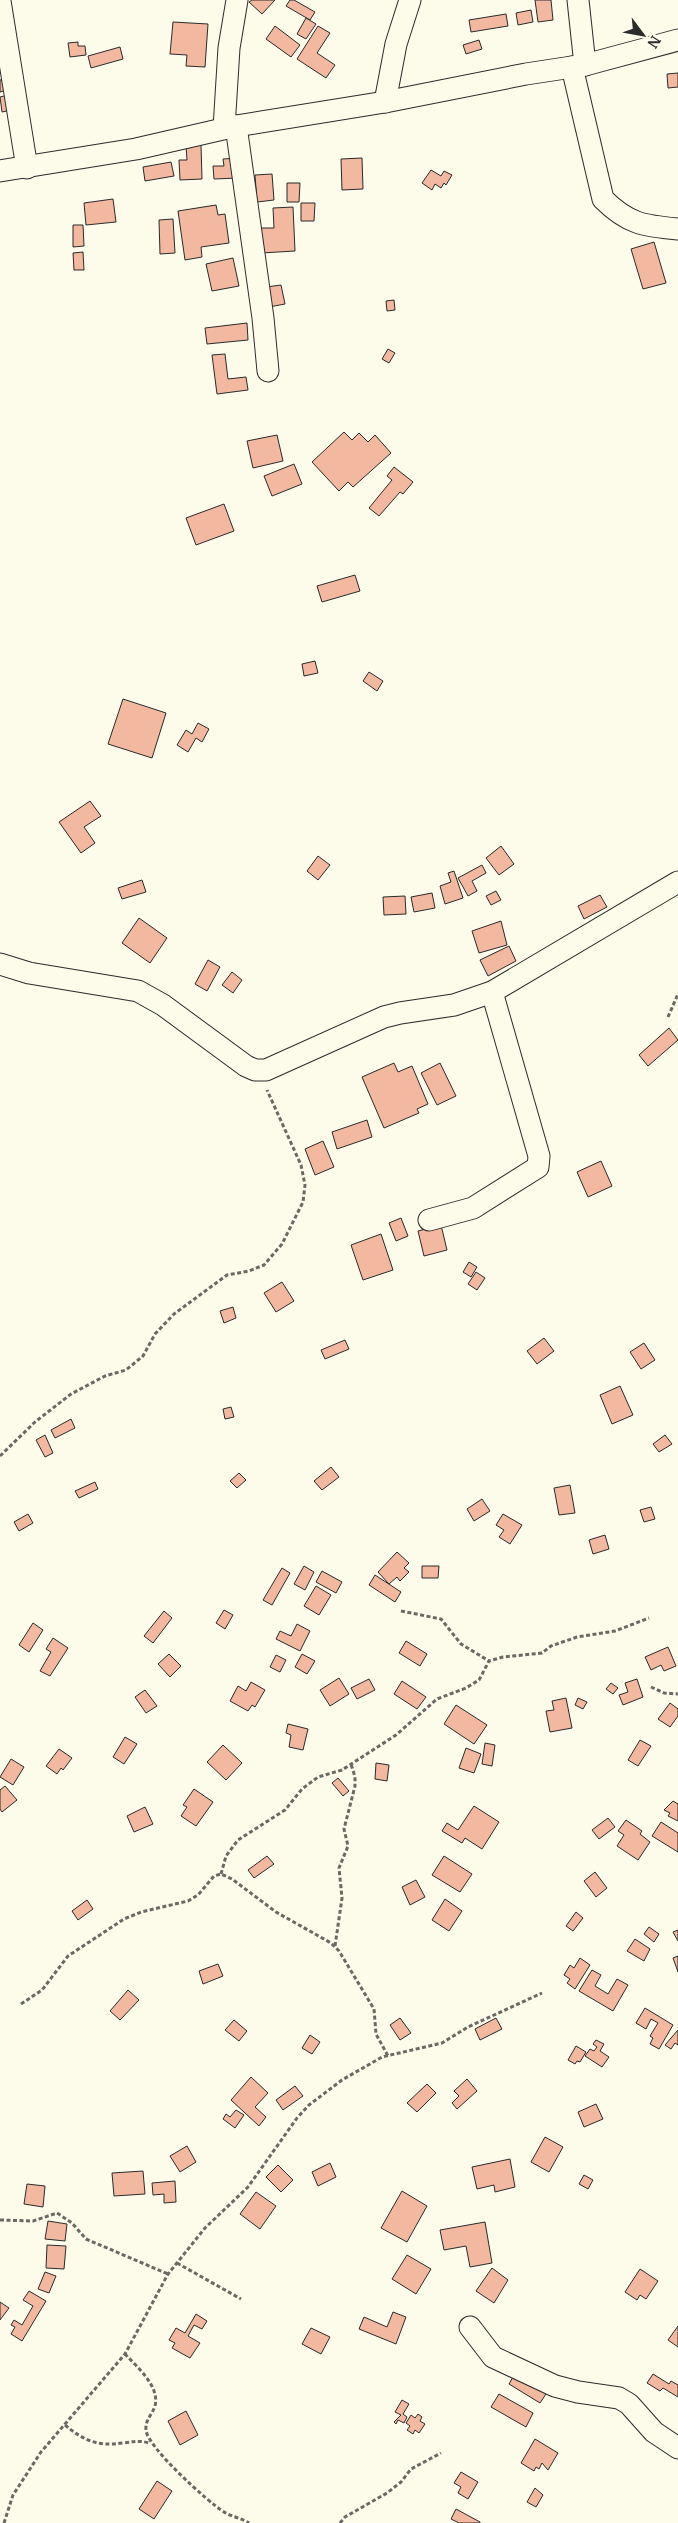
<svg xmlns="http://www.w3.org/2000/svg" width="678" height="2523" viewBox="0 0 678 2523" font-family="Merriweather,serif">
<rect width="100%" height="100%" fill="#fdfbea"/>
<g fill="#f2b8a0" stroke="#2b2b2b">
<polygon points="252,0 275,0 262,14 249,2"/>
<polygon points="290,0 294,0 315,12 310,20 286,6"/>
<polygon points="535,0 551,0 553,20 538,22"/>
<polygon points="531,10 533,22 518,25 516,13"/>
<polygon points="506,14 508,26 471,32 469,20"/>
<polygon points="306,18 316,24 306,39 297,34"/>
<polygon points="173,22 208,24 205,67 186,66 187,55 170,54"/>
<polygon points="275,26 300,45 291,57 266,39"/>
<polygon points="318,26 330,33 317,53 335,65 326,78 297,59"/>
<polygon points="479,40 482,49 466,54 463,45"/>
<polygon points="78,42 78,46 85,46 86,55 70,57 68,43"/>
<polygon points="120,47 123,59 91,68 88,56"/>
<polygon points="678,73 678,87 668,88 667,74"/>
<polygon points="5,79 7,90 0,92 0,80"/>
<polygon points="8,95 11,110 2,112 0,97"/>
<polygon points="201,145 202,179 180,180 179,160 187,160 186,146"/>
<polygon points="237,158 238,178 214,179 213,166 224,166 223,159"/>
<polygon points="362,158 363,189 342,190 341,159"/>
<polygon points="171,162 174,176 145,181 143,167"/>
<polygon points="431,170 441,176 444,171 452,175 446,185 444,183 441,188 435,184 432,190 422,183"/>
<polygon points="272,174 274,200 257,202 255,175"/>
<polygon points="287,183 300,183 299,202 287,202"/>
<polygon points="113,199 116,222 86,225 84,203"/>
<polygon points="301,203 315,203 314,221 301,221"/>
<polygon points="216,205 218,215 225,214 229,243 201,247 202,257 185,260 178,211"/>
<polygon points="293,207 295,251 261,253 260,228 274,228 273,208"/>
<polygon points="173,219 175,253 160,254 159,220"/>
<polygon points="73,225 83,225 84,246 73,247"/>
<polygon points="654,242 666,283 643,289 631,249"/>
<polygon points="83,252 84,270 74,270 73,253"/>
<polygon points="233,258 239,286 212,291 206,264"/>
<polygon points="281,285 285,304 269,307 266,287"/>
<polygon points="394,300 395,310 387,311 386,301"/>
<polygon points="247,323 248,340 207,344 205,328"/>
<polygon points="388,349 395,353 389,363 382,359"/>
<polygon points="225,354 228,379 246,377 248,390 217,394 212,355"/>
<polygon points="344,432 352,440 359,433 368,442 375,435 391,453 353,487 348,482 339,491 312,462"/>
<polygon points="277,435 283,461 253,468 247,441"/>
<polygon points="294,464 302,484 272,496 264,476"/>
<polygon points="394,467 413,482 403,494 400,492 379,516 369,508 392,480 387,476"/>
<polygon points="224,504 234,531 196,545 186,518"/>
<polygon points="355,575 360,591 322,602 317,586"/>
<polygon points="315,661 318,673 304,676 302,664"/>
<polygon points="369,672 383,681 377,691 363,681"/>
<polygon points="123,699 166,713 152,758 108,744"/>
<polygon points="198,723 209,729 202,742 196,738 188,752 177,745 186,730 192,734"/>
<polygon points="90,801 101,816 84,827 95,843 81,853 59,822"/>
<polygon points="501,846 514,864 499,875 486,858"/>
<polygon points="318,856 330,865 318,880 307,871"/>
<polygon points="482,865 486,873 472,881 477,891 468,896 458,878"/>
<polygon points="454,871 463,898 445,904 440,886 451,882 448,873"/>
<polygon points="142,880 146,892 122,899 118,888"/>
<polygon points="496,891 501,900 491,905 486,896"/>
<polygon points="432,893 435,908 414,912 411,897"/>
<polygon points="600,895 607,907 584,919 578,906"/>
<polygon points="405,896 406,914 384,915 383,897"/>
<polygon points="139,918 167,938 150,963 122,943"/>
<polygon points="501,921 507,945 479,953 472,931"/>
<polygon points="509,946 516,961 488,976 480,960"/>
<polygon points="208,960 220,967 207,991 195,984"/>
<polygon points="232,972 242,980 233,993 222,985"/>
<polygon points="669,1028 678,1040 648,1066 639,1055"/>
<polygon points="394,1063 398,1072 412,1066 428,1104 417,1109 419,1113 384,1128 362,1077"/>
<polygon points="440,1063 456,1096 437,1105 421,1073"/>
<polygon points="367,1120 372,1137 337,1149 332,1132"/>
<polygon points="323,1141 334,1167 315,1175 305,1149"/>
<polygon points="601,1161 612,1186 588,1197 577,1172"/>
<polygon points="401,1218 408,1236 396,1241 389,1223"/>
<polygon points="441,1225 447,1250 424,1256 418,1231"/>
<polygon points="381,1234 393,1270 363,1280 351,1245"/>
<polygon points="469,1262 477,1267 471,1277 463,1272"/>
<polygon points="476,1272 485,1278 477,1290 468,1284"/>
<polygon points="282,1282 294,1301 276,1312 264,1293"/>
<polygon points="233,1307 236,1318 224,1323 220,1311"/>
<polygon points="544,1338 554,1351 537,1364 527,1351"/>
<polygon points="345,1340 349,1349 325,1359 321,1350"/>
<polygon points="644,1343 655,1360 641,1369 630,1352"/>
<polygon points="620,1386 633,1415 612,1424 600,1395"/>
<polygon points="231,1407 234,1417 225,1419 223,1409"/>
<polygon points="71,1419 75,1428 55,1438 51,1430"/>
<polygon points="45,1435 53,1453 45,1457 36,1440"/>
<polygon points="665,1435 672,1444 659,1452 653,1444"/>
<polygon points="331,1467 339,1477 322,1490 314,1481"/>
<polygon points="239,1473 246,1480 237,1488 230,1481"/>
<polygon points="95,1482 98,1489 79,1498 75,1491"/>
<polygon points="570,1485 575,1513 559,1515 554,1488"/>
<polygon points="482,1499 490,1511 474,1521 467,1509"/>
<polygon points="651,1507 655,1519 644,1522 640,1510"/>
<polygon points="28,1514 33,1523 19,1531 14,1522"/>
<polygon points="503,1514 522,1525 510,1544 499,1537 504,1530 496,1525"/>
<polygon points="605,1535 609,1549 593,1554 589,1540"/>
<polygon points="397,1552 409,1563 404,1568 409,1572 400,1581 397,1577 389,1584 378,1572"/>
<polygon points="304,1566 314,1572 305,1590 294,1584"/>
<polygon points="422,1566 439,1566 438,1578 422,1578"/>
<polygon points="282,1568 290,1573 272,1605 263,1600"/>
<polygon points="322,1571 342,1582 336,1593 316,1582"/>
<polygon points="375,1575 401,1592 395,1602 369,1585"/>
<polygon points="316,1586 331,1595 319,1615 304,1606"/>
<polygon points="224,1610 233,1615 225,1629 216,1623"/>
<polygon points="164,1611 172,1618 153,1643 144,1636"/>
<polygon points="33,1623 43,1630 29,1652 19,1645"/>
<polygon points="297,1624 310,1631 300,1651 276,1639 280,1631 291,1636"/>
<polygon points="53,1638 68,1648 50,1676 40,1671 51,1652 46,1649"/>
<polygon points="406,1641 427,1654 420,1666 399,1653"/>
<polygon points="668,1647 676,1666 664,1671 661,1665 651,1670 645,1657"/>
<polygon points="169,1654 181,1666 170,1677 158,1664"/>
<polygon points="302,1654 315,1661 307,1674 295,1667"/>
<polygon points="276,1655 286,1660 280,1672 270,1667"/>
<polygon points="339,1678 349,1694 330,1706 320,1690"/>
<polygon points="369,1679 375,1690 357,1699 351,1688"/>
<polygon points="637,1679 643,1697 623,1705 619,1695 628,1692 625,1683"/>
<polygon points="402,1681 426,1697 417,1709 394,1694"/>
<polygon points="251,1682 265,1690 255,1707 252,1705 248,1711 230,1701 238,1686 246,1691"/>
<polygon points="611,1683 618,1688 613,1694 606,1689"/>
<polygon points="145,1690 157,1706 146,1713 135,1697"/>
<polygon points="566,1698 572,1728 550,1732 546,1711 554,1710 552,1701"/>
<polygon points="578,1698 587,1702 583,1709 575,1705"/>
<polygon points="670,1703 678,1709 678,1716 670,1727 658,1719"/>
<polygon points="456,1705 487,1725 474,1744 444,1724"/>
<polygon points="288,1724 308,1729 303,1750 289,1747 291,1735 286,1733"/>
<polygon points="125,1737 137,1744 124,1764 113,1757"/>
<polygon points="640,1740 651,1746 638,1766 628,1760"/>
<polygon points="485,1743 495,1745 492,1766 482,1764"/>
<polygon points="223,1745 242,1763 226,1780 207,1762"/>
<polygon points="466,1748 481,1754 474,1773 459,1768"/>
<polygon points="59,1749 72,1758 63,1770 61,1768 57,1774 46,1766"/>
<polygon points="11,1759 24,1767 13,1785 0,1777"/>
<polygon points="376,1763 389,1765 387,1781 375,1779"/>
<polygon points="338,1778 349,1791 343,1796 332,1783"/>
<polygon points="5,1786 17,1800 2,1812 0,1809 0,1790"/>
<polygon points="194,1789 213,1802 196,1826 181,1816 187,1807 183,1805"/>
<polygon points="673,1801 678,1804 678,1821 668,1816 670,1813 664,1810"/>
<polygon points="474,1806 499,1822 482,1849 465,1838 462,1843 442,1831 447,1823 458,1830"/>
<polygon points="145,1807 153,1824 134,1832 127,1816"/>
<polygon points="608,1818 615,1827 599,1839 592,1830"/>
<polygon points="626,1820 642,1831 640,1834 650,1842 638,1860 617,1846 624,1835 618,1831"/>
<polygon points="661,1822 678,1833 678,1852 652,1836"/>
<polygon points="267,1856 274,1864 254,1878 248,1870"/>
<polygon points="444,1856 472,1874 460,1892 432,1875"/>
<polygon points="595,1872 607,1888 596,1897 584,1881"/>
<polygon points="416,1880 425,1897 410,1905 402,1887"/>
<polygon points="445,1899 462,1911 449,1931 432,1920"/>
<polygon points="87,1900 93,1909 78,1920 72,1911"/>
<polygon points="576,1912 583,1918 573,1931 566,1926"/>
<polygon points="649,1927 659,1934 654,1942 644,1934"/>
<polygon points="678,1930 678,1941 673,1932"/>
<polygon points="635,1939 650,1949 644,1961 627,1951"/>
<polygon points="678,1956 678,1972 673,1958"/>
<polygon points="580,1958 590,1965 575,1989 567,1983 570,1979 564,1975 570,1965 574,1968"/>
<polygon points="218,1964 223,1976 203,1984 199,1971"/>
<polygon points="592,1970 601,1975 595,1986 608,1994 617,1979 628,1985 613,2011 579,1991"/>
<polygon points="128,1990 139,2000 120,2020 110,2011"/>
<polygon points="645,2008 673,2025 659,2049 650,2044 653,2038 650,2036 658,2023 651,2019 646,2029 636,2023"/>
<polygon points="400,2018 411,2033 400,2040 390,2025"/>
<polygon points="496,2018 502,2029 480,2040 475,2029"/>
<polygon points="234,2020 247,2031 239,2041 225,2030"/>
<polygon points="678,2030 678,2045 675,2043 671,2049 665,2045"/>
<polygon points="310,2035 320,2042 312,2054 302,2048"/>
<polygon points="596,2040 604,2044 600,2051 609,2057 602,2067 585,2056 590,2049 594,2051 597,2047 593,2044"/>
<polygon points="576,2046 586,2052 580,2062 577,2061 575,2064 568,2060"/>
<polygon points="251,2077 268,2093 255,2107 266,2117 259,2126 231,2100"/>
<polygon points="467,2079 477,2091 457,2109 452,2103 459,2096 454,2091"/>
<polygon points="427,2084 436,2093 417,2112 407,2103"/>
<polygon points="295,2086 303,2096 283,2110 276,2100"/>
<polygon points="596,2104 603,2119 584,2127 578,2112"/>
<polygon points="236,2110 244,2115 235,2128 223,2119 226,2114 230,2117"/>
<polygon points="545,2137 563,2147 549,2172 531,2162"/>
<polygon points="187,2146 196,2162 180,2172 170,2156"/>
<polygon points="510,2159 515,2187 495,2192 494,2185 477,2189 472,2167"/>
<polygon points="330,2163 336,2177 318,2186 312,2172"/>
<polygon points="278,2165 293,2180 281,2192 266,2177"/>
<polygon points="143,2171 145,2194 114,2196 112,2173"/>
<polygon points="584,2175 593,2180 588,2189 579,2184"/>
<polygon points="175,2181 176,2202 164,2203 164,2194 153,2195 152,2183"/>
<polygon points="27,2184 45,2186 43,2207 24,2204"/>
<polygon points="402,2191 427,2206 407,2242 381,2228"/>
<polygon points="256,2192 276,2206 260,2229 240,2214"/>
<polygon points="48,2221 67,2224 65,2241 45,2239"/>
<polygon points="485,2222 492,2263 470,2267 466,2246 444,2250 440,2230"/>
<polygon points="47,2245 66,2246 64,2269 46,2268"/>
<polygon points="407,2255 431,2269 416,2294 392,2279"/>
<polygon points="492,2268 508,2280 494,2303 476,2291"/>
<polygon points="640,2269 658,2281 646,2299 640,2295 637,2300 625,2292"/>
<polygon points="45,2272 56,2276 49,2293 38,2289"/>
<polygon points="29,2291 46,2301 22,2341 11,2334 15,2327 11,2325 14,2320 22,2325 33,2306 23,2300"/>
<polygon points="0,2302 9,2308 0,2320"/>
<polygon points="393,2312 406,2317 396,2344 359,2329 364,2317 387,2327"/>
<polygon points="196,2314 207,2321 202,2329 194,2325 188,2336 200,2343 190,2358 172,2348 175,2343 169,2340 176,2328 185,2333"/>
<polygon points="678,2326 678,2347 668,2340"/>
<polygon points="311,2328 330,2337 321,2354 302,2344"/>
<polygon points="653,2374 669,2384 671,2381 678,2385 678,2397 663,2388 660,2391 647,2383"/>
<polygon points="522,2375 548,2391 540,2403 509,2384 513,2377 518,2381"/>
<polygon points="499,2394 533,2413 526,2427 491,2407"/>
<polygon points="402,2400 409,2404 403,2414 407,2417 404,2423 398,2420 396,2424 394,2422 401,2415 395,2412"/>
<polygon points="186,2411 198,2435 180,2445 168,2421"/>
<polygon points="418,2414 422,2417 420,2421 425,2424 419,2433 415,2430 413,2434 407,2430 410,2426 406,2423 411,2415 415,2418"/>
<polygon points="535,2439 558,2453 548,2470 542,2463 539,2469 536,2467 534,2471 521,2463"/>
<polygon points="461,2472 478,2482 468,2499 458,2493 461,2487 454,2483"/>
<polygon points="157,2481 172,2491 154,2519 139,2509"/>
<polygon points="535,2488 543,2495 536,2507 527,2502"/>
<polygon points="456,2509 480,2522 480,2523 459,2523 451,2519"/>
</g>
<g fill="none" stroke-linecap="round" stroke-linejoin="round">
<defs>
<g id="minor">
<polyline points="578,0 585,65"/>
<polyline points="0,1 27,168"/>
<path d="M572 67 603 199C628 224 644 226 678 229"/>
<polyline points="385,102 396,44 410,0"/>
<polyline points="236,126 263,318 268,371"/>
<polyline points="224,128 229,48 237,0"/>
<polyline points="0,171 136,149 236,126 385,102 526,74 585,65 678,40"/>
<polyline points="0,964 29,973 138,991 163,1005 246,1066 255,1070 266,1070 384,1017 400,1013 454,1005 492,992 678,882"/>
<polyline points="429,1220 473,1208 538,1167 539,1156 492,992"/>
<polyline points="470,2327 493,2357 555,2386 578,2392 619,2398 629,2404 654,2432 678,2448"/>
</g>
</defs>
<use href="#minor" stroke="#2b2b2b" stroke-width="23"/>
<g stroke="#6a6964" stroke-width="3" stroke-dasharray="4 2.5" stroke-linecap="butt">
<polyline points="668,1017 678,994"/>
<polyline points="0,1456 35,1422 71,1394 105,1376 126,1370 143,1356 155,1334 174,1314 227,1275 249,1271 264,1265 282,1244 303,1202 305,1185 301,1165 267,1090"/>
<polyline points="401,1611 441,1619 461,1644 489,1661"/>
<polyline points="651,1687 664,1693 678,1694"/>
<polyline points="221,1874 226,1856 238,1840 285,1810 302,1789 318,1777 342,1770 396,1735 437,1699 466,1688 479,1680 489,1661 503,1657 542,1653 551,1646 577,1637 615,1631 649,1618"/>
<polyline points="335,1946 342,1898 339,1868 348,1846 344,1829 355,1786 355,1777 351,1764"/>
<polyline points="21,2004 42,1990 68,1956 124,1919 141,1912 188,1901 198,1895 214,1876 221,1874 232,1879 276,1912 331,1943 339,1951 374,2009 376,2034 388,2056"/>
<polyline points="0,2220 33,2221 57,2213 72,2223 86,2239 168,2274"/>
<polyline points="177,2263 241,2299"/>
<path d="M125 2354C137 2367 160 2386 155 2406 152 2415 145 2420 146 2430 147 2447 208 2502 224 2512 232 2517 241 2518 249 2523"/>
<path d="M65 2425C83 2440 98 2447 122 2443 132 2442 139 2440 149 2443"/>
<polyline points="4,2523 13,2495 41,2452 125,2354 168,2274 205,2228 248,2187 297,2118 309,2105 342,2080 382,2057 442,2043 468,2027 542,1993"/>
<polyline points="340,2523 345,2517 387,2493 401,2482 411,2469 441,2453"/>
</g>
<use href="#minor" stroke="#fdfbea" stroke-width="21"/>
</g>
<g transform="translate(643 35) rotate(122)" stroke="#fdfbea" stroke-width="4" paint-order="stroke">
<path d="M0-4L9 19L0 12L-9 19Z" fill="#2b2b2b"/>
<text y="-8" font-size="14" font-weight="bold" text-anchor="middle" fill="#2b2b2b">N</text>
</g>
</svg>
